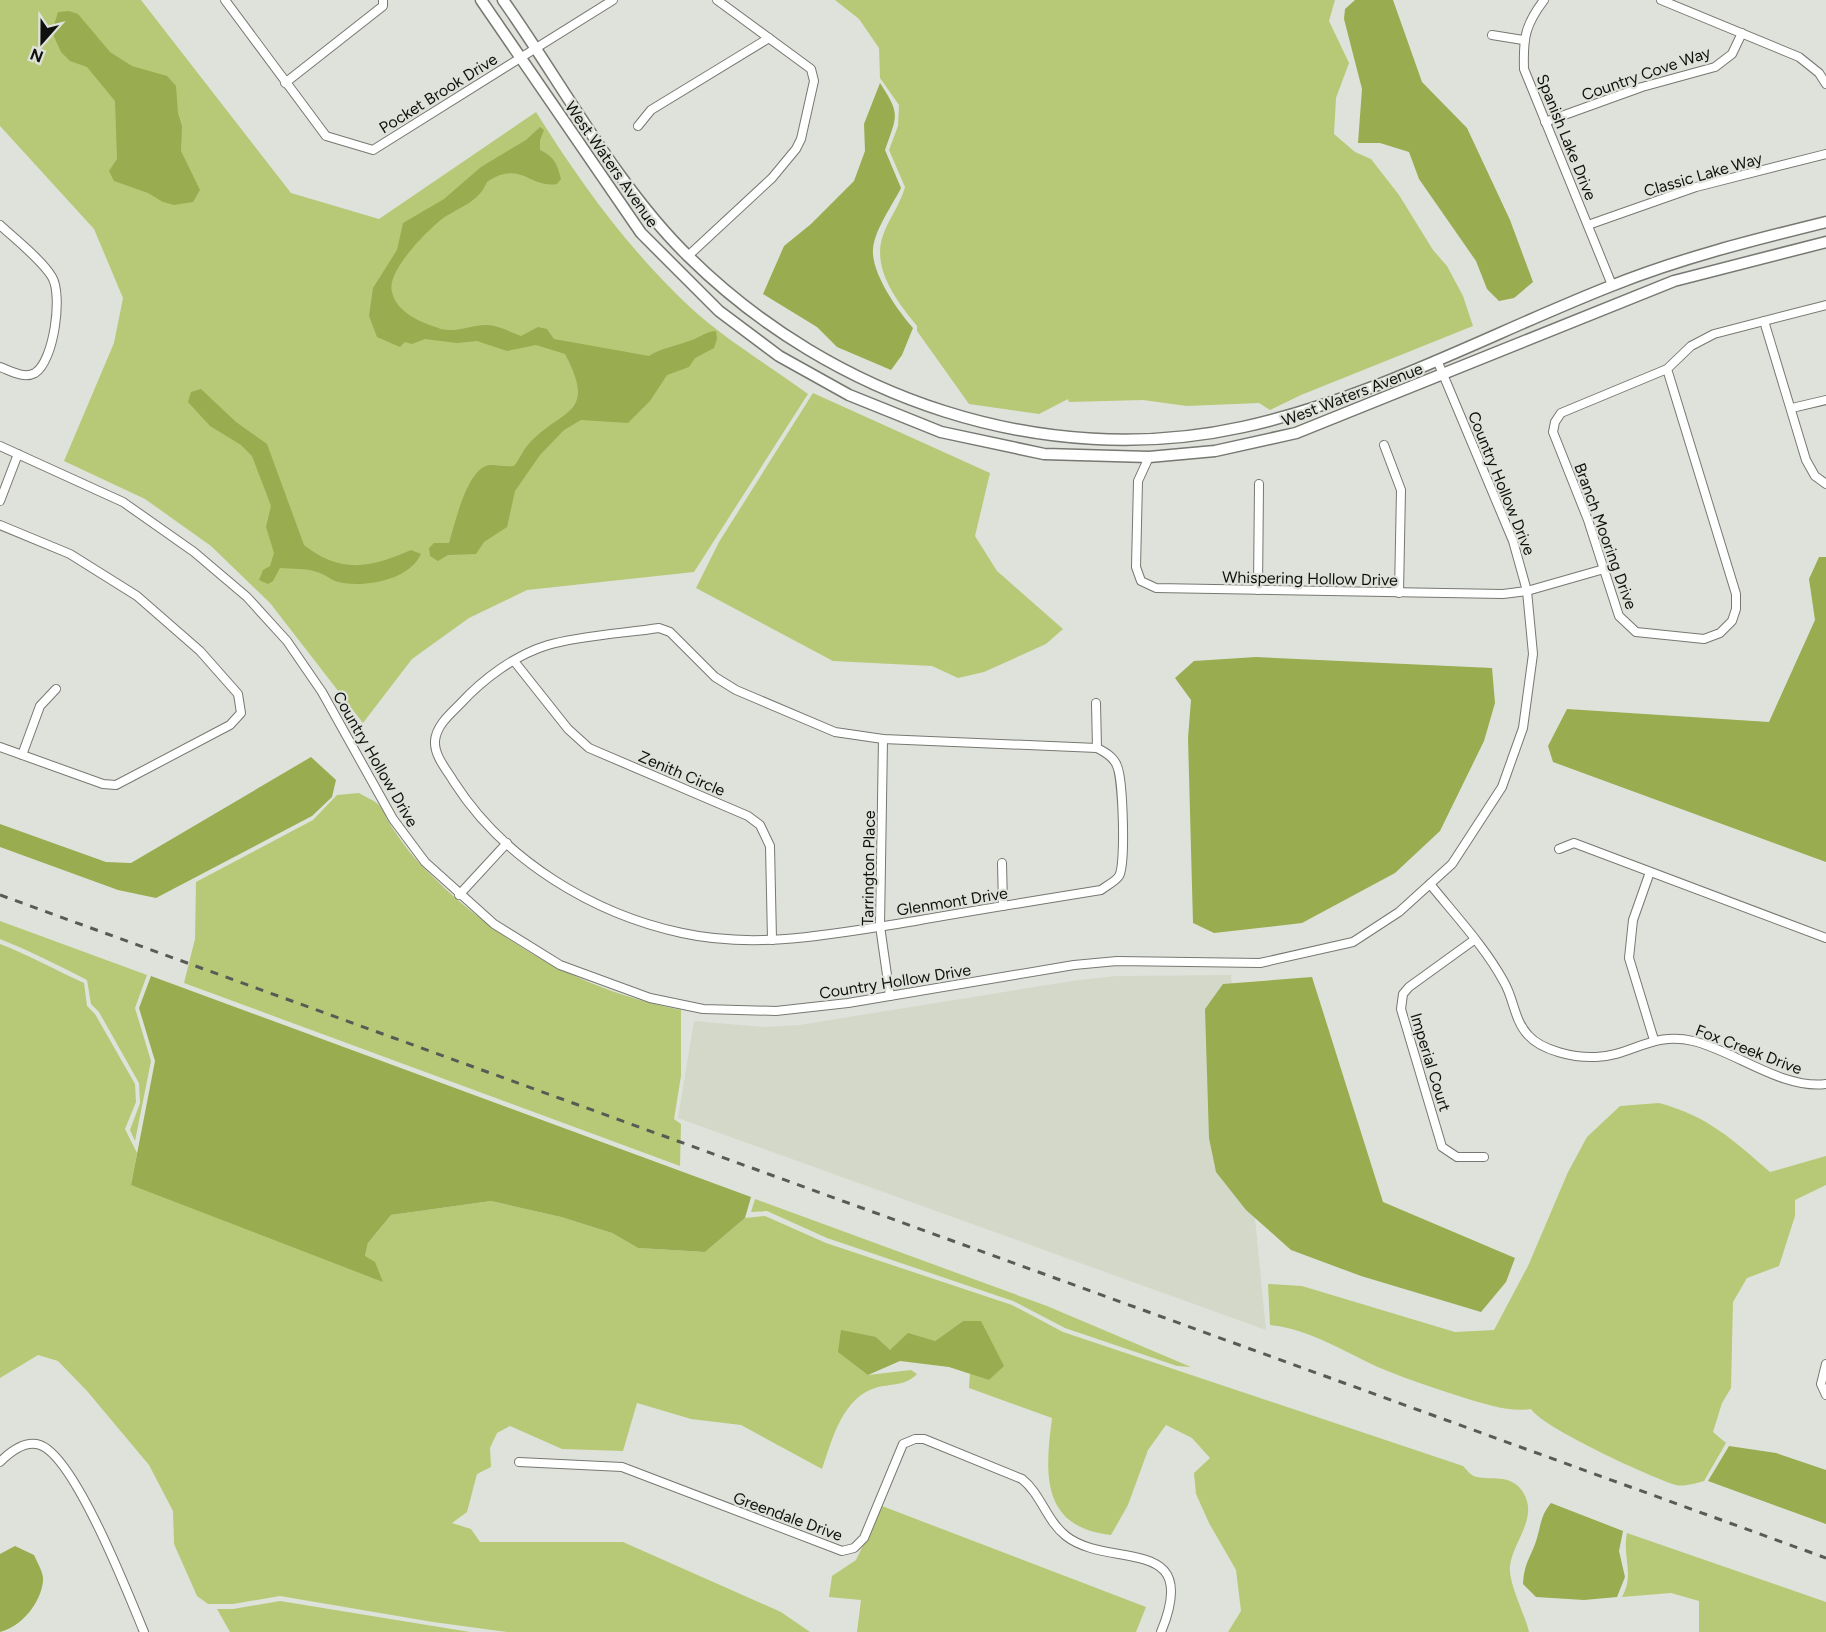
<svg xmlns="http://www.w3.org/2000/svg" width="1826" height="1632" viewBox="0 0 1826 1632" font-family="Figtree,sans-serif">
<rect width="100%" height="100%" fill="#dfe2da"/>
<polygon fill="#d4d8c9" points="1231,975 1266,1330 678,1118 694,1021 764,1027 799,1025 1072,981 1116,976"/>
<g fill="#b7c977">
<path d="M0 0H141L291 193 379 219 536 112C581 184 629 250 691 308 726 340 770 366 808 394L694 572 527 590 469 618 412 659 363 723 270 603 211 546 145 499 64 461 114 343 123 298 94 229 0 126Z"/>
<path d="M835 0H1335L1329 21 1349 63 1336 98 1334 134 1355 152 1371 159 1399 195 1433 250 1447 266 1463 296 1473 326 1301 395 1270 410 1259 403 1187 406 1143 400 1069 402 1068 399 1039 414 969 404 917 331V326C895 299 869 265 885 230 891 216 901 202 905 187L889 150 898 126 899 105 880 78 879 48 859 19Z"/>
<polygon points="813,393 990,473 975,536 997,571 1063,629 1046,644 984,672 958,678 932,666 833,661 696,588 719,542"/>
<path d="M359 793C365 797 374 800 379 805 383 809 385 816 388 821 398 837 411 855 424 868 495 941 580 990 681 1010V1076L674 1119 681 1124 680 1166 184 983 195 939 196 882 313 820 337 795Z"/>
<path d="M0 921 147 975 135 1008 151 1061 135 1141 130 1130 140 1103 139 1083 99 1012 91 1004 87 980C58 965 30 951 0 939Z"/>
<path d="M0 944C29 955 55 970 84 983L87 1006 95 1014 135 1084 136 1102 125 1129 137 1153 131 1185 365 1256 368 1243 391 1215 491 1201 561 1217 612 1233 638 1248 705 1252 745 1218 765 1216 826 1243 1012 1305 1063 1332 1463 1466C1467 1470 1471 1476 1477 1477 1491 1480 1509 1475 1520 1488 1542 1515 1513 1540 1510 1566 1508 1583 1525 1614 1529 1632H1228L1241 1611 1236 1570 1209 1523 1196 1494 1194 1473 1210 1458 1192 1438 1166 1425 1148 1450 1128 1505 1111 1535C1040 1527 1045 1473 1052 1418L969 1388 970 1373 989 1380 1003 1366 980 1321H963L935 1341 889 1350 876 1337 868 1375 911 1370 917 1374C907 1385 893 1384 878 1387 842 1397 833 1438 822 1469L741 1425 691 1419 637 1403 623 1451 562 1449 510 1426 497 1433 490 1448 491 1467 477 1474 467 1512 452 1523 471 1529 480 1542H623L781 1612 810 1632H507L433 1622 280 1596 233 1604H208L197 1596 174 1544 173 1511 149 1465 87 1391 58 1361 38 1355 0 1378Z"/>
<path d="M1659 1103C1708 1116 1733 1140 1770 1172L1826 1156V1185L1795 1200V1216L1779 1266 1747 1278 1733 1302 1731 1388 1722 1403 1713 1432 1726 1443 1704 1481C1696 1483 1684 1487 1676 1485 1652 1478 1543 1428 1531 1409 1509 1412 1489 1405 1468 1399 1440 1390 1412 1381 1385 1370 1347 1354 1311 1329 1270 1325L1268 1284 1302 1286 1455 1332 1494 1330 1528 1266 1568 1172 1587 1137 1620 1106Z"/>
<polygon points="755,1199 1047,1306 1191,1367 1177,1366 1065,1328 1013,1301 827,1238 767,1211 751,1212"/>
<polygon points="882,1506 1146,1607 1136,1632 857,1632 861,1600 829,1597 832,1576 856,1560"/>
<path d="M1627 1533 1826 1602V1632H1699V1601L1671 1593 1622 1597C1635 1573 1622 1559 1627 1533Z"/>
<polygon points="280,1601 470,1632 230,1632 217,1609 233,1609"/>
</g>
<g fill="#99ac4f">
<polygon points="1355,0 1393,0 1422,82 1467,128 1510,220 1533,282 1514,298 1499,301 1487,289 1476,261 1419,179 1409,152 1380,143 1358,143 1362,89 1344,19 1345,9"/>
<polygon points="69,11 78,14 110,52 132,66 167,76 176,86 178,113 182,126 181,151 200,190 193,202 174,205 163,202 148,193 114,181 109,171 117,159 115,101 87,67 70,61 61,52 52,32 58,12"/>
<path d="M880 83C901 115 897 115 885 150L901 188C892 206 875 229 873 249 871 273 898 311 913 328L902 355 891 370 837 347 817 327 763 294 784 246 811 224 854 181 865 151 864 124Z"/>
<path d="M540 127 544 130 540 140V150C554 157 557 163 561 179L557 184C530 189 521 159 487 182 478 203 459 207 442 219 427 231 386 271 392 292 397 314 423 323 441 329 456 333 472 325 486 325 498 325 510 332 521 336L538 327 547 329 554 339 649 356C663 347 674 347 689 341 700 338 704 332 716 331L717 339 714 348 695 358 689 367 667 375 650 401 628 423 581 420 564 430 540 455 515 491 507 527 484 542 476 554 448 555 438 561 430 556 429 548 434 543H449C455 524 467 467 490 465 498 465 506 467 514 466 519 460 522 452 527 446 559 408 599 418 565 354L536 345 507 351 477 341 457 343 425 339 412 344 405 342 400 347 377 337 369 316 373 288 397 250 403 223 444 199 481 167 526 140Z"/>
<path d="M201 389 236 422 267 444 304 545C341 574 370 568 411 550L421 554C409 581 363 588 338 582 331 580 325 574 317 572 306 568 292 569 280 568L273 581 268 584 259 580 263 570 270 566 274 553 266 527 271 506 252 456 241 445 210 426 188 402 191 392Z"/>
<polygon points="1819,557 1826,557 1826,862 1553,762 1548,746 1567,709 1769,722 1815,620 1809,579"/>
<polygon points="1256,657 1492,668 1495,703 1484,741 1440,831 1395,873 1302,923 1214,933 1193,923 1188,738 1191,700 1175,678 1194,661"/>
<polygon points="311,757 336,780 332,797 312,816 156,898 118,890 0,847 0,824 106,862 131,863"/>
<polygon points="151,976 751,1197 745,1218 705,1252 638,1248 612,1233 561,1217 491,1201 391,1215 368,1243 365,1256 375,1262 383,1282 131,1185 155,1061 139,1008"/>
<polygon points="1312,977 1383,1202 1515,1258 1506,1282 1481,1312 1361,1276 1291,1250 1246,1210 1216,1172 1209,1138 1205,1009 1223,984"/>
<polygon points="963,1321 981,1321 1004,1366 989,1380 949,1367 900,1361 868,1375 838,1352 841,1330 876,1337 890,1350 908,1333 935,1341"/>
<polygon points="1729,1446 1776,1453 1826,1470 1826,1524 1708,1481"/>
<path d="M1551 1503 1623 1531 1619 1551 1625 1577 1617 1597 1584 1600 1536 1597 1523 1584C1524 1562 1531 1558 1537 1538 1541 1524 1541 1515 1551 1503Z"/>
<path d="M15 1546 34 1555C37 1562 44 1573 43 1581 41 1603 21 1627 0 1632V1554Z"/>
</g>
<g fill="none" stroke-linecap="round" stroke-linejoin="round">
<defs>
<g id="street">
<polyline points="225,0 326,136 373,150 613,0"/>
<path d="M1544 0C1525 25 1523 38 1524 69L1612 285"/>
<polyline points="1661,0 1799,57 1819,73 1826,84"/>
<polyline points="1492,35 1523,40"/>
<polyline points="285,83 383,6 383,0"/>
<polyline points="1545,122 1642,87 1715,67 1732,54 1742,33"/>
<polyline points="638,126 651,110 769,38"/>
<path d="M0 225C15 239 42 260 52 277 63 295 54 361 35 373 24 379 11 371 0 367"/>
<polyline points="1588,225 1696,187 1826,154"/>
<polyline points="688,256 772,178 796,149 801,139 814,81 811,69 717,0"/>
<polyline points="1764,321 1806,460 1815,476 1826,484"/>
<polyline points="1667,369 1736,594 1736,609 1732,621 1720,633 1704,639 1636,632 1619,616 1588,520 1553,432 1555,422 1561,413 1667,369 1691,346 1714,334 1826,305"/>
<polyline points="1792,408 1826,400"/>
<polyline points="1384,445 1401,490 1399,593"/>
<polyline points="0,446 123,502 194,552 247,597 287,641 322,692 393,819 425,862 494,924 560,965 650,998 703,1009 776,1011 848,1003 1074,965 1117,961 1260,963 1353,942 1399,912 1452,864 1502,787 1523,728 1533,654 1527,591 1513,541 1437,360"/>
<polyline points="1149,457 1138,481 1136,567 1141,581 1156,588 1503,594 1527,591 1604,569"/>
<polyline points="0,501 18,454"/>
<polyline points="0,525 70,554 137,596 200,651 238,694 241,713 230,725 116,785 103,784 0,747"/>
<polyline points="1258,590 1259,484"/>
<path d="M659 628 670 632 715 677 736 690 835 732 883 739 1097 748C1105 752 1114 757 1117 766 1123 779 1126 865 1119 876 1116 881 1106 886 1101 890 1039 900 977 910 915 921 839 933 759 950 682 933 593 914 504 860 454 782 447 770 434 756 435 741 436 726 450 714 460 704 483 679 515 655 548 645 578 636 626 633 659 628Z"/>
<polyline points="514,661 568,729 589,748 748,816 760,825 770,846 772,940"/>
<polyline points="1096,703 1097,748"/>
<polyline points="883,739 880,926 890,996"/>
<polyline points="22,755 40,706 56,689"/>
<polyline points="1559,849 1574,843 1826,938"/>
<polyline points="1002,863 1003,906"/>
<polyline points="1650,872 1633,920 1629,958 1654,1040"/>
<path d="M1430 884C1455 915 1485 947 1504 982 1514 999 1514 1020 1528 1035 1542 1051 1575 1058 1596 1057 1631 1056 1653 1031 1693 1041 1735 1051 1783 1090 1826 1084"/>
<polyline points="459,895 507,843"/>
<polyline points="1474,940 1409,987 1403,994 1401,1009 1442,1147 1457,1157 1484,1157"/>
<polyline points="1826,1364 1821,1384 1826,1395"/>
<path d="M0 1462C10 1452 25 1440 40 1445 75 1457 129 1596 144 1632"/>
<path d="M519 1462 622 1467 842 1551 854 1548 864 1538 903 1444 915 1439H924L1022 1479C1041 1494 1046 1520 1066 1536 1109 1570 1202 1533 1161 1632"/>
</g>
<g id="secondary">
<polyline points="481,0 641,233 719,311 779,356 849,395 941,432 1044,454 1149,457 1215,451 1296,433 1674,281 1826,242"/>
<path d="M503 0C561 82 617 187 689 257 832 398 1043 471 1243 427 1371 399 1489 334 1611 286 1681 258 1753 240 1826 222"/>
</g>
</defs>
<use href="#street" stroke="#767871" stroke-width="10"/>
<use href="#secondary" stroke="#767871" stroke-width="13"/>
<use href="#street" stroke="#fff" stroke-width="8"/>
<use href="#secondary" stroke="#fff" stroke-width="10"/>
<polyline stroke="#595a55" stroke-width="3" stroke-dasharray="8 8" stroke-linecap="butt" points="0,895 1826,1558"/>
</g>
<g text-anchor="middle" stroke-width="4.5" stroke-linejoin="round" paint-order="stroke">
<g font-size="16" fill="#10100e" stroke="#dfe2da">
<text transform="translate(1646 73) rotate(-19)" y="6">Country Cove Way</text>
<text transform="translate(438 93) rotate(-32)" y="6">Pocket Brook Drive</text>
<text transform="translate(1567 137) rotate(68)" y="6">Spanish Lake Drive</text>
<text transform="translate(612 164) rotate(55)" y="6">West Waters Avenue</text>
<text transform="translate(1703 174) rotate(-16)" y="6">Classic Lake Way</text>
<text transform="translate(1352 394) rotate(-21)" y="6">West Waters Avenue</text>
<text transform="translate(1502 483) rotate(68)" y="6">Country Hollow Drive</text>
<text transform="translate(1606 536) rotate(70)" y="6">Branch Mooring Drive</text>
<text transform="translate(1310 578) rotate(1)" y="6">Whispering Hollow Drive</text>
<text transform="translate(376 759) rotate(60)" y="6">Country Hollow Drive</text>
<text transform="translate(682 773) rotate(23)" y="6">Zenith Circle</text>
<text transform="translate(868 868) rotate(-89)" y="6">Tarrington Place</text>
<text transform="translate(952 901) rotate(-9)" y="6">Glenmont Drive</text>
<text transform="translate(895 981) rotate(-9)" y="6">Country Hollow Drive</text>
<text transform="translate(1749 1049) rotate(21)" y="6">Fox Creek Drive</text>
<text transform="translate(1431 1062) rotate(73)" y="6">Imperial Court</text>
<text transform="translate(788 1516) rotate(20)" y="6">Greendale Drive</text>
</g>
</g>
<g transform="translate(42 42) rotate(201)" stroke="#dfe2da" stroke-width="4.5" paint-order="stroke">
<path d="M0-4.5L10 22L0 15L-10 22Z" fill="#10100e"/>
<text y="-9" font-size="16" font-weight="bold" text-anchor="middle" fill="#10100e">N</text>
</g>
</svg>
